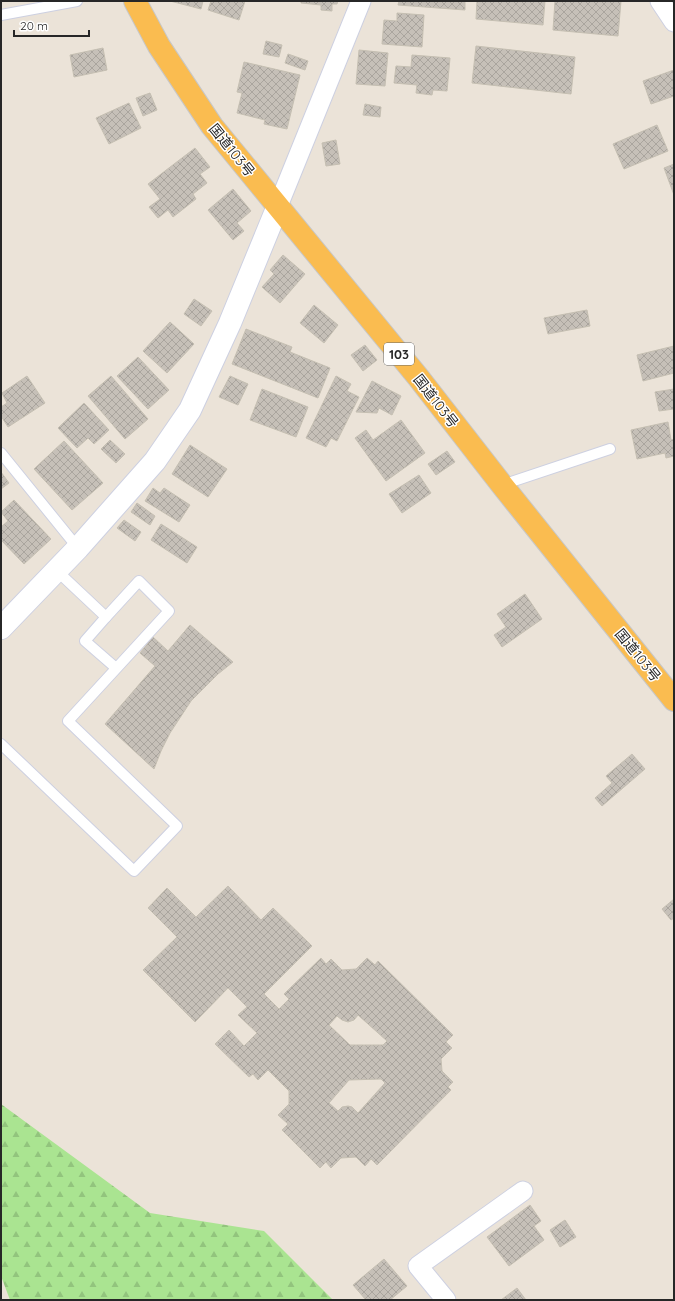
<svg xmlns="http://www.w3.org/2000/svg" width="675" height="1301" viewBox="0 0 675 1301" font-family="Quicksand,'Noto Sans JP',sans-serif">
<defs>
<pattern id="forest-firs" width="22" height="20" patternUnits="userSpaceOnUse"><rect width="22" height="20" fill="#aae491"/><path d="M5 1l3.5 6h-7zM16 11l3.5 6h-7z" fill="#92c47d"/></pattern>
<pattern id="building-cross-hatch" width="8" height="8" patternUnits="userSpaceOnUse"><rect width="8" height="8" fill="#c6c0b8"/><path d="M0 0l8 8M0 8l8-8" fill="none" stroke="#aaa59e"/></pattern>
</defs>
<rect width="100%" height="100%" fill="#ebe3d8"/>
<polygon fill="url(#forest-firs)" points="1,1104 150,1213 264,1231 333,1300 10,1300 1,1276"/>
<g fill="url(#building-cross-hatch)" stroke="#c5bfb2" fill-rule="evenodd">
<polygon points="170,1 203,1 201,9"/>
<polygon points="211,1 245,1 239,20 208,10"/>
<polygon points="301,1 338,1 337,4 332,4 332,11 321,10 321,5 301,3"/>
<polygon points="399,1 465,1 465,10 398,5"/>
<polygon points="477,1 545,1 543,25 476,19"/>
<polygon points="555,1 621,1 618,36 553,30"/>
<polygon points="397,13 424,15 422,47 382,44 384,20 397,21"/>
<polygon points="266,41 282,45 279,57 263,54"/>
<polygon points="476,46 575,57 571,94 472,83"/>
<polygon points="103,48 107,70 74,77 70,55"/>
<polygon points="359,50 388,53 385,86 356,84"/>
<polygon points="288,54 308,61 305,70 285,63"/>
<polygon points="412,55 450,58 447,91 433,90 432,95 416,93 417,85 394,83 396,66 411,67"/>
<polygon points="244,62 300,75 287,129 264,124 265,120 237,113 242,93 237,92"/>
<polygon points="674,70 674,96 651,104 643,81"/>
<polygon points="150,93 157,110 143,116 136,98"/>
<polygon points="129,103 141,128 109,144 96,118"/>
<polygon points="365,104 381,107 380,117 363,115"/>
<polygon points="657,125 668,151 624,169 613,144"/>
<polygon points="336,140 340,164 326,166 322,143"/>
<polygon points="195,148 210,167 200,174 207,183 193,194 196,199 173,217 168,210 158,218 149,207 160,199 148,184"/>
<polygon points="674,164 674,195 664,168"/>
<polygon points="233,189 251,211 237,223 244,231 233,240 208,210"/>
<polygon points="283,255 305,274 280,303 262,287 274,274 270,270"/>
<polygon points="194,299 212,311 201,326 184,314"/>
<polygon points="314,305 338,325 324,343 300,323"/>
<polygon points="587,310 590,326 548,334 544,318"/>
<polygon points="170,322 194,344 167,373 143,351"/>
<polygon points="246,329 292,347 290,352 330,368 318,398 232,364"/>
<polygon points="365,345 377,360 363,371 351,355"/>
<polygon points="674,346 674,373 643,381 637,355"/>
<polygon points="138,357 169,390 148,409 117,376"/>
<polygon points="27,376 45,403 8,427 1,416 1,407 7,403 2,393"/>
<polygon points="111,376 148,419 125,439 88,396"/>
<polygon points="230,376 248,384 238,405 219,397"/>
<polygon points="336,376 351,384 347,391 359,397 337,441 331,438 326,447 306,438"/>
<polygon points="372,381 401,396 392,415 379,408 377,413 356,412"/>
<polygon points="262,389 308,407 296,437 250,420"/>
<polygon points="674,389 674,409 659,411 655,392"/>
<polygon points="84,403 109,430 94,444 88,438 77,448 58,428"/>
<polygon points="401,420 425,453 386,481 355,438 366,430 373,440"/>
<polygon points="668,422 671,440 674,439 674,456 666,458 665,453 637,459 631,430"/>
<polygon points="110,440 125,454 116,463 101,449"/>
<polygon points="64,441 103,483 72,510 34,469"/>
<polygon points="190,445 227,469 208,497 172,474"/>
<polygon points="447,451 455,462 436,475 428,464"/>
<polygon points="1,472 9,483 1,489"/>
<polygon points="419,475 431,493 402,513 389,494"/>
<polygon points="153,488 160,493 164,488 190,505 179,522 145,501"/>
<polygon points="14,500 51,539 24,564 1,540 1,527 8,521 1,512"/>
<polygon points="137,503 155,516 150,525 131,512"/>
<polygon points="124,520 141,532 135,541 117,528"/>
<polygon points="161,524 197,547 187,563 151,540"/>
<polygon points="525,594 542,619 502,647 494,635 506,627 497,614"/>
<polygon points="190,625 233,662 218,674 191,701 170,733 161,751 154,769 105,724 155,666 140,653 153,637 168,651"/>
<polygon points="632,754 645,769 602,806 595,798 612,783 606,776"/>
<path d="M228 886 261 920 273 908 312 946 264 994 279 1009 289 999 284 994 321 958 326 964 331 959 342 970 356 969 367 958 375 965 378 961 453 1035 446 1042 452 1048 441 1059 442 1071 453 1082 448 1087 451 1090 377 1165 371 1159 365 1166 356 1157 341 1158 331 1168 326 1162 320 1168 282 1130 288 1124 278 1115 289 1104V1091L268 1070 258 1080 253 1074 249 1077 215 1044 229 1030 244 1046 257 1033 238 1015 247 1007 228 988 195 1022 143 970 177 937 148 908 167 888 196 917ZM358 1015 387 1041 383 1045H350L329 1025 337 1016 342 1020 348 1022 354 1020ZM381 1079 385 1083 358 1113 352 1107 348 1106 342 1107 338 1111 329 1103 349 1080Z"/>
<polygon points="674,899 674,918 671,920 662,909"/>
<polygon points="530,1205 541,1221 534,1226 544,1240 509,1266 487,1237"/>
<polygon points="565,1220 576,1237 560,1247 550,1230"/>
<polygon points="384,1259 407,1286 390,1300 366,1300 353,1285"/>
<polygon points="517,1288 526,1300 501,1300"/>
</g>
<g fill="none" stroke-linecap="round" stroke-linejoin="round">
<defs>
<g id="service">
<polyline points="1,15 77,1"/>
<polyline points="1,453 78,548"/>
<polyline points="502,485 610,449"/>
<polyline points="56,570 106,617"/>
<polyline points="1,744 134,871 177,826 68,721 169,611 139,581 106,617 85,641 116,668"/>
</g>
<g id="minor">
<polyline points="660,1 674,22"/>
<polyline points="278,206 361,1"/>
<polyline points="446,1300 418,1266 523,1191"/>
</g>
<polyline id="tertiary" points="1,628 78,548 155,461 190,410 230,323 278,206"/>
<polyline id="trunk" points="135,1 159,46 212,126 418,377 502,485 674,700"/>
</defs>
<use href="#service" stroke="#cdd0e1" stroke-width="12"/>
<use href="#minor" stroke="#cdd0e1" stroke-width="21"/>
<use href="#tertiary" stroke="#cdd0e1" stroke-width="24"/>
<use href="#trunk" stroke="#c7c7c7" stroke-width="24"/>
<use href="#service" stroke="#fff" stroke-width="10"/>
<use href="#minor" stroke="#fff" stroke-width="19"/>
<use href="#tertiary" stroke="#fff" stroke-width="22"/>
<use href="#trunk" stroke="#fabc50" stroke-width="22"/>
</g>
<g text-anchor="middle" stroke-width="3" stroke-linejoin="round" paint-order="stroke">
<rect fill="#fff" stroke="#686868" stroke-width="1" x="384" y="343" width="30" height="22" rx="3"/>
<g font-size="13" font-weight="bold" fill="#272727">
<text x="399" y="359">103</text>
</g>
<g font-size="14" fill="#272727" stroke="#fff">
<text transform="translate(232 150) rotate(51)" y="5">国道103号</text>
<text transform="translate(436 401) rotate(52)" y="5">国道103号</text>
<text transform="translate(638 655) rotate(51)" y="5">国道103号</text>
</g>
</g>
<rect width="675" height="1301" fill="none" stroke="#272727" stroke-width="4"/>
<path d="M14 30v6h75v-6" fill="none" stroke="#272727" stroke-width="2"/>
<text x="20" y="30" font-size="12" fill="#272727" stroke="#ffffff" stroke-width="3" paint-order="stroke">20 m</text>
</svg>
